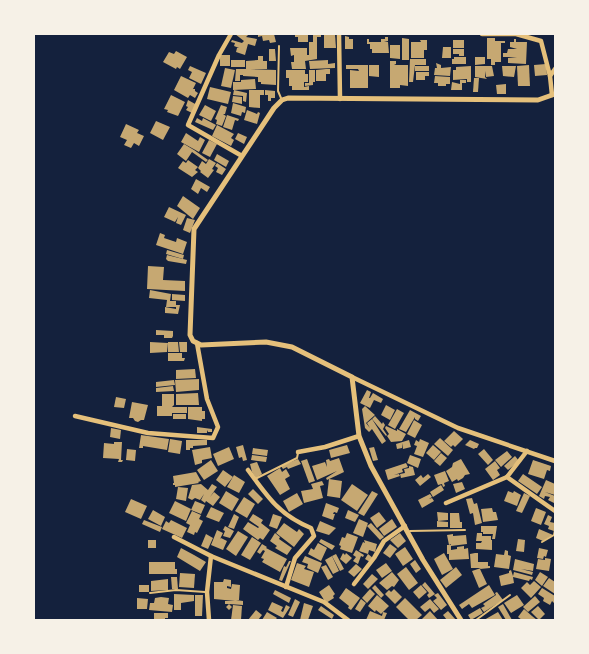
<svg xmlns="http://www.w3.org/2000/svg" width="589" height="654" viewBox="0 0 589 654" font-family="Helvetica,sans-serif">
<rect width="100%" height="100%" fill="#14213d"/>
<g fill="#c6a872">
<polygon points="235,34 249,34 246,37 257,39 255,46 248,44 245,55 236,52 237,48 239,48 234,46 235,43 231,42 232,40 242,43 244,41"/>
<polygon points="258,34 274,34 276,42 270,43 269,40 263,41 262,36 258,37"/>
<polygon points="295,34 308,34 308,42 298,42 298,37 295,37"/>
<polygon points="313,34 321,35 321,37 317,37 317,59 305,61 306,69 292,69 291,62 294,62 294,55 291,56 290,48 307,48 307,55 309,55 309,42 313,42"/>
<polygon points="324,34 335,34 336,48 324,48"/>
<polygon points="345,36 349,37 349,39 353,39 353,49 345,49"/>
<polygon points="385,37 388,37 388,41 384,42 388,42 389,53 372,53 372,49 370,49 370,44 367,44 367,39 369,39 369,42 381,42 381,39 385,39"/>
<polygon points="402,38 409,39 409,60 402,60"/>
<polygon points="487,38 495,38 495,41 505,41 505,43 501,43 501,62 495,62 495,65 491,65 491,59 487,59"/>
<polygon points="514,39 516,39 516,42 527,42 526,64 508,63 508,58 517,57 503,57 503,53 507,53 508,49 517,49 510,47 510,42 514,42"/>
<polygon points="420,40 427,40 427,50 424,50 424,58 411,58 411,42 421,42"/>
<rect x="453" y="40" width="11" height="8"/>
<polygon points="390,45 400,45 400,59 390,58"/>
<polygon points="443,47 451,47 451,58 442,58"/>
<polygon points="269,49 275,49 276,61 269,61"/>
<polygon points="453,49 464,49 464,56 459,56 459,54 453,54"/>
<polygon points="176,51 187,57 180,69 177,67 176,69 163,62 169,52 174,54"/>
<rect x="220" y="55" width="10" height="11"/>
<polygon points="258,56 263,56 263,61 267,61 267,69 250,69 276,70 276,85 261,84 261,82 258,82 258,77 243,76 243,75 240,75 240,81 235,81 236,69 246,69 246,61 258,60"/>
<polygon points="454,57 466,57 466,64 452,64 452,59 454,59"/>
<polygon points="475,57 485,57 485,64 475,65"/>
<polygon points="410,59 426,59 426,65 415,65 413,82 409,82"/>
<rect x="231" y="60" width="14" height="7"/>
<polygon points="328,60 328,64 335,63 335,68 310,69 309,61"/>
<polygon points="390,61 396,61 396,64 394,65 408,65 408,86 400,85 400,88 390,88"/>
<polygon points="436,63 441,65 441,68 451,67 450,76 434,75 435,68 437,68"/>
<polygon points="546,64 547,75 535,76 534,65"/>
<polygon points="346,65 368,65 368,88 350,88 350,70 359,71 358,69 346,69"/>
<polygon points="369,65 379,65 379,77 369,76"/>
<polygon points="529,65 530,86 518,86 517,66"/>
<polygon points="190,66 206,73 201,84 189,78 192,72 188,70"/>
<rect x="415" y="66" width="14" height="5"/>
<polygon points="471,66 471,82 467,82 467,79 453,80 453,70 456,70 456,67"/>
<polygon points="475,66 492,66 494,76 486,77 486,71 485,77 487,79 475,77"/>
<polygon points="502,66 516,66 514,77 503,76"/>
<polygon points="225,68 235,70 231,88 221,86"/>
<polygon points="326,69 330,69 330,74 326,74 326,81 316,81 316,70"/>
<polygon points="286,70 305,70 305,74 308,74 308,82 304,82 304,87 309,86 309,90 292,90 292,86 289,86 289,78 286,78"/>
<polygon points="309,70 315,70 315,82 313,82 313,85 305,86 305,83 309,83"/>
<polygon points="416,72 429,72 429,76 425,76 425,80 416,80"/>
<polygon points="181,76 196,83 193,89 195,89 195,91 198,93 195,98 190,95 188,98 174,90"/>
<polygon points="435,76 450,77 450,84 446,84 446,86 438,86 438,83 434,83"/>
<polygon points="474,78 479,78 478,92 473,92"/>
<polygon points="255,79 256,89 233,90 233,82 241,82 241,80"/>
<polygon points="460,80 466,80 466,83 462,83 462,90 451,90 452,82 460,84"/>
<polygon points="506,84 506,94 497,94 496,85"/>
<polygon points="210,87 231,92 228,104 207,99"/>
<polygon points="234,90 247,93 246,102 243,101 243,96 233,95"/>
<polygon points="249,90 256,90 256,94 256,90 264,90 264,95 260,95 260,108 249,107"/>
<polygon points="265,90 275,91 275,98 271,98 271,101 268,101 268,95 265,95"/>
<polygon points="171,95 185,102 178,116 167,112 168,110 164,109"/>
<polygon points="233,96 242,97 242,104 232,102"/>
<polygon points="188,100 197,105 192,113 186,110 188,107 186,106"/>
<polygon points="233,103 246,107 245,113 242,112 241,116 231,113"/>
<polygon points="205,105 216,111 211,121 199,115"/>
<polygon points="221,105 227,107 225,114 223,114 226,116 222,126 216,124 217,120 215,119"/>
<polygon points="247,110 257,114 258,112 260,113 257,124 244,120"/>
<polygon points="227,115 239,119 238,121 235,120 232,130 223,127"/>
<polygon points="197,118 202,121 203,118 216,125 213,130 195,122"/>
<polygon points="156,121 170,127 163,140 150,133"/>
<polygon points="126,124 139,130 137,133 144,136 139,146 134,143 131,148 124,145 127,140 120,137"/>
<polygon points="217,125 234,134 231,138 234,140 231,146 212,136"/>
<polygon points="186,133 198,141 200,137 205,140 199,152 181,142"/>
<polygon points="238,133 247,137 244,144 235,139"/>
<polygon points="209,140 217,144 210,157 202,153"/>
<polygon points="184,144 194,150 208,160 206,162 192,152 186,161 177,154"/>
<polygon points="217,154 229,161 226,167 214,160"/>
<polygon points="209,159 216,163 212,169 214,170 208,178 200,172 201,171 198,168 202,161 206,164"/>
<polygon points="188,160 198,167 195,170 198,172 192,177 178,168 183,161 186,163"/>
<polygon points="217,163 226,169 222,175 216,172 218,168 215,166"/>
<polygon points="196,179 210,187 207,192 201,188 198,194 191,189"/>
<polygon points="183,196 200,208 193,219 177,206"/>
<polygon points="169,207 186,215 181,225 176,223 178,217 175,222 164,217"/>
<polygon points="187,218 195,220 190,233 183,230"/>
<polygon points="160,233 165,235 164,238 176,242 177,238 187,242 183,254 156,245"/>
<polygon points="167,250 184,255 183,259 166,254"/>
<polygon points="167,255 187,260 186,264 168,261 166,259"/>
<polygon points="148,266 164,267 163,280 185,281 185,291 147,289"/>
<polygon points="150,290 171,294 170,301 176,301 176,305 180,305 178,314 165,313 165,307 176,309 176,307 166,307 167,300 149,298"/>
<polygon points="172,294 185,295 185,301 172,300"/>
<polygon points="156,330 173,331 173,336 172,338 164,338 164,335 156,335"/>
<polygon points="150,342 168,343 167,352 150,353"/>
<polygon points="168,342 178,342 179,352 168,352"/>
<polygon points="179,342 187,342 187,352 180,352"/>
<polygon points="168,353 182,353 182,358 185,358 184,361 168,361"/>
<polygon points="195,369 196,378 176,379 176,370"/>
<polygon points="199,379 199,390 176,392 175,380"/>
<polygon points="174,380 175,385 156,387 156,382"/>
<polygon points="173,386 174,391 156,392 156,388"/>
<polygon points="367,390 371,392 369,398 370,398 373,393 383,399 381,403 374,400 370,408 360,403"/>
<polygon points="198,393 199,405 176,405 176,394"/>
<polygon points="162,394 174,394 174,405 172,407 187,407 187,413 172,413 172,416 157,416 157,406 162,406"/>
<polygon points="116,397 126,399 124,408 114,407"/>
<polygon points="132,402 148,405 144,420 141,420 138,422 135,421 133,418 129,418"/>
<polygon points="386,405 395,410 390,420 381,415"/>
<polygon points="365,406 375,415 366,423 370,428 367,423 372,419 386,441 382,444 372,429 369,432 365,428 362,409"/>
<polygon points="188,407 202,407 202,411 205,411 205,419 202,419 202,421 188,419"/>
<polygon points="397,409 404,413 395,429 388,425"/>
<polygon points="410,410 421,416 418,421 415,419 415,417 406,432 399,429"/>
<rect x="173" y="414" width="13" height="5"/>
<polygon points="375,416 382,424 383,422 385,425 383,429 387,435 386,436 372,419"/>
<polygon points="414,420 422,425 415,438 407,434"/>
<polygon points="386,426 397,431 397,429 406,434 402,441 391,442 387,436 389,434 385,428"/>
<polygon points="197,427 212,429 212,432 208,432 207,430 207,433 197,433"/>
<polygon points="111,428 121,430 120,439 110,437"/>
<polygon points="454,431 463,439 455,447 453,445 451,447 444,441"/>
<polygon points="141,435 169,439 167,450 143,446 143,448 139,448"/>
<polygon points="440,438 453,450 448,456 434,444"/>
<polygon points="170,439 182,441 180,454 168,452"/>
<polygon points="420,439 429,443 423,457 414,454 417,446 414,445 416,440 419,442"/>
<polygon points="186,440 207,440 207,445 193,446 193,448 190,448 190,450 186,450"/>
<polygon points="409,440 411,447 403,449 402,443 402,448 397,449 396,444"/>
<polygon points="470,440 479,444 477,448 475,448 474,449 465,445"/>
<polygon points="114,442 122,442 121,460 123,460 122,462 118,462 119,459 103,458 104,443 114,444"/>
<polygon points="243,445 247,460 243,461 242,457 239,458 236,447"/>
<polygon points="347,445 350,453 331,458 329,450"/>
<polygon points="433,445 441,452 434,460 426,453"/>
<polygon points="210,447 212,458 202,460 202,463 195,465 192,450"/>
<polygon points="229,447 234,459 218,466 213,454"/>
<polygon points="374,447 378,460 373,461 369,448"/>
<polygon points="253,448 268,450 267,456 252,454"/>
<polygon points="127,449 136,450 135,461 126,460"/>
<polygon points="484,449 493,460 488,465 478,454"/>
<polygon points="507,451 512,457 501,467 495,460"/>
<polygon points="441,453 447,458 440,466 434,461"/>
<polygon points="252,455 267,457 266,462 251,460"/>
<polygon points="410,455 421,459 418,468 407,463"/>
<polygon points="515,456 519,461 508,470 504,466"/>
<polygon points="339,458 344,472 327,480 326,478 337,471 317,480 312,466 325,462 327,467 326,460 329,459 330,461"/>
<polygon points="298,459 301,464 288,469 287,467 283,469 281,466"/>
<polygon points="307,459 315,481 309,483 301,461"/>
<polygon points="461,459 470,474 465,475 463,478 458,481 457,479 452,482 446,471 452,467 453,463"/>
<polygon points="211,460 218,471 204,480 197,470"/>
<polygon points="533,460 551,466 550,471 547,470 544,479 528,474"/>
<polygon points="495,461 500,468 497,470 500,475 493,480 485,469"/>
<polygon points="257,462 262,474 256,478 252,472 250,464"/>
<polygon points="406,463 408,467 402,469 403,472 394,475 399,474 400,476 388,480 385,470"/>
<polygon points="409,466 413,467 415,475 401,478 400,474 405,473 404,469 409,468"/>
<polygon points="280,468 282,472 286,469 290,476 285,479 290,489 280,495 267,476"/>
<polygon points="223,470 233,477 225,487 216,480"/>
<polygon points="445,471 449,481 444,483 445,486 443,487 442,484 438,485 434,475"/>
<polygon points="196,472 201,481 198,482 199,483 175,487 175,485 173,485 173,483 174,483 173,476"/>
<polygon points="428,474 431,477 420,486 415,480 421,475 423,478"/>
<polygon points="523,474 542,487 537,494 518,481"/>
<polygon points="234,475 245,482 239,493 227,487"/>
<polygon points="329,479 342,481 340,498 327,496"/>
<polygon points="546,480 555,484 555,495 545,492 555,496 554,503 548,500 550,497 545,496 544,499 539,496"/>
<polygon points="322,481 324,485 320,486 323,498 304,503 301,491 313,489 311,484"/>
<polygon points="462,482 465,489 456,493 453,484"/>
<polygon points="201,484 208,490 212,484 217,487 210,497 214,492 220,497 213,506 206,501 205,503 201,500 204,494 200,500 195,498 192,500 188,498 192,485"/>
<polygon points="352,484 368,495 357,511 341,500"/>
<polygon points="441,485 444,490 433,497 430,492"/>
<polygon points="178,487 188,488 186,501 176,499"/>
<polygon points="253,489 263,499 258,504 248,494"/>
<polygon points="226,491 239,499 232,511 219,503"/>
<polygon points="372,491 378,494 364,516 358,513"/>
<polygon points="508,491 513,493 514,491 521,495 517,506 504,501"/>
<polygon points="297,493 303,504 289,512 283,501"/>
<polygon points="524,493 530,496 522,513 516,511"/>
<polygon points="430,494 432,497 429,499 432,498 434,501 422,508 418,500"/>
<polygon points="244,497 255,504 247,518 235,511"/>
<polygon points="472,498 474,504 477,503 482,523 475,525 473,513 470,514 466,499"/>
<polygon points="131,499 147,506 141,519 125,512"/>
<polygon points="175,501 191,509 186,521 169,513"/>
<polygon points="195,501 205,505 201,514 191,510"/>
<polygon points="326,503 339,508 337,513 334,512 333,514 335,514 333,520 322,516"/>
<polygon points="211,507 224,513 219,522 206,517"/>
<polygon points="492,508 493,512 496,512 498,520 483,522 481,509"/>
<polygon points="536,508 546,512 541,525 531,521"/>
<polygon points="153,510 165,517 161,526 148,519"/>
<polygon points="348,510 359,515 355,522 345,518"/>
<polygon points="192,511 201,515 199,519 203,521 197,533 195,532 194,535 187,532 190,525 186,523"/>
<polygon points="379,512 386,521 377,528 370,518"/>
<polygon points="437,512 448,513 448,520 438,521"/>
<polygon points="450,513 459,513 460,522 462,522 462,528 450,528"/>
<polygon points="234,514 239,517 234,529 228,527"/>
<polygon points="253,514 263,520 261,523 270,530 263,540 260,538 258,540 243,529 248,522 258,528 259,527 249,520"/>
<polygon points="273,514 282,517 277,529 269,526"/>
<polygon points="548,515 552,517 550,522 555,523 554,531 548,529 549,526 544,524"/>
<polygon points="359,519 368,523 363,537 353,533"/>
<polygon points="392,519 397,527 384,536 379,529"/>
<polygon points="144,520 162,527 160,532 142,524"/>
<polygon points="171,520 187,528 182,538 162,529 166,521 169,523"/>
<polygon points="320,521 336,528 329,535 316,531"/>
<polygon points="437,521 448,522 448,527 437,527"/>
<polygon points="284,523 297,532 299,529 304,534 294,547 276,533"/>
<polygon points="371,523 384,537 380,540 367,526"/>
<polygon points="225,526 234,531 230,538 223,536 225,531 223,530"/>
<polygon points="481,526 497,526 495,539 492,539 493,534 483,534 483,532 481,532"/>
<polygon points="539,529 553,535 543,541 536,538"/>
<polygon points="217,530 223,533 220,539 221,538 227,541 223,550 211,545"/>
<polygon points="238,531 248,537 236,556 226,549"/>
<polygon points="275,533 280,537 279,539 292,548 287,555 275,548 277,546 270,541"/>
<polygon points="347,533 358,537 352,553 340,549 341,546 339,545 342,537 345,538"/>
<polygon points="400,533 406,541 398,548 390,540"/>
<polygon points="477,533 482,533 482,536 491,536 491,540 492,540 492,550 476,549 476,543 481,543 482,541 476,541"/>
<polygon points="206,534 213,538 208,549 201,546"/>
<polygon points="453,534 453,536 466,535 467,544 451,546 450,536 451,544 449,545 447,535"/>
<polygon points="252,537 261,543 250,560 241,555"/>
<polygon points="321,539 335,546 332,550 319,542"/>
<polygon points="518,539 525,540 524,552 516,551"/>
<rect x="148" y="540" width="8" height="8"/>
<polygon points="364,540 377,544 375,552 369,550 368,554 373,558 370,562 365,559 368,554 359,551 363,542 365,543"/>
<polygon points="318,543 327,548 321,561 308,554 311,548 314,550"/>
<polygon points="262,544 267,547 266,548 287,559 280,572 262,562 264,559 261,558 265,551 263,550 260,554 257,552"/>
<polygon points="390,544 397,549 390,558 383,553"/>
<polygon points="447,545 451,545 451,550 457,549 457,547 464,546 464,549 468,548 469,559 449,560 449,554 447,554"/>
<polygon points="405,547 413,559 403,566 395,554"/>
<polygon points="181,548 194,555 191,561 194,555 206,562 200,571 177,557"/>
<polygon points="539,548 548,550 546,557 544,556 543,559 537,558"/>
<polygon points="356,550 364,555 363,557 361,556 358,564 353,561 356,557 353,555"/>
<polygon points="505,550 508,551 508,555 511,556 509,569 494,567 496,554 504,555"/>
<polygon points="343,553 345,555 346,553 352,558 346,564 340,559"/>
<polygon points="444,553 453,569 442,575 434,559"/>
<polygon points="475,553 478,553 478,562 488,562 488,566 490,566 490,568 480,569 487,584 479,588 472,571 481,568 471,568 470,554"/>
<polygon points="336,554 344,569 340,571 332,556"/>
<polygon points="305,556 322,563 318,573 307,568 308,564 302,562"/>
<polygon points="332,556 339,571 333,574 325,560"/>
<polygon points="545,558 551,559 549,571 536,569 538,559 545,560"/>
<polygon points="515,559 534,564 533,571 521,569 533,572 532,575 513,570"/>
<polygon points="415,560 421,569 416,573 410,564"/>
<polygon points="289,561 291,561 282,581 279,580 284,566 286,567"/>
<polygon points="149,562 175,562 175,569 177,569 177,574 149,574"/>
<polygon points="297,563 306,566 304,569 314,572 309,587 291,580"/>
<polygon points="386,563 392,571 382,578 376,570"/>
<polygon points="356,564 362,569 354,577 348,572"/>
<polygon points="326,565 333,577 328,580 321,567"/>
<polygon points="406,567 418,583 409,590 397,574"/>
<polygon points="456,567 462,575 446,588 440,580"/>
<polygon points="511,570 513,576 514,572 533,577 532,580 530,579 529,581 513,577 514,583 501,586 499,576 509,573 509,571"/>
<polygon points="392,572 399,580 394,587 392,586 387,590 379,583"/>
<polygon points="540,572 548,577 542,586 535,580"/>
<polygon points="180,573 195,574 194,588 179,587"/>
<polygon points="372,574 378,579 368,589 363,584"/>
<polygon points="171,577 177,577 178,589 172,589"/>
<polygon points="549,578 555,582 555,594 543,586"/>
<polygon points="168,579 168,590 151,591 151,581"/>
<polygon points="224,579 231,580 231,587 227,586 227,588 231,589 232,584 240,585 239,600 236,600 243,601 243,605 229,604 232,607 229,610 226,607 229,604 225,604 225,601 235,601 214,599 214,582 223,582"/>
<polygon points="534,581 541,587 531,598 521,588 527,582 530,585"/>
<polygon points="425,582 435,594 429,598 427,595 429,593 422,585"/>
<rect x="139" y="585" width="10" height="7"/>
<polygon points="329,585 335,594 333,596 334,598 326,603 319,592"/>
<polygon points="375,585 384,595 381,598 372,588"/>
<polygon points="421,585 427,592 419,599 413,592"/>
<polygon points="489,585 495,595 472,608 469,604 462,609 459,605"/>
<polygon points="346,588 360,598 351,610 348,608 349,606 339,598"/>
<polygon points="542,588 555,596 554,603 552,601 550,605 543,601 544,598 538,594"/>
<polygon points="370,589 375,594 367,603 362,598"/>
<polygon points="394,589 402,597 395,604 385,594 389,590 391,592"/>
<polygon points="275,590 291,598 289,603 273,594"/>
<polygon points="497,592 503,600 484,612 481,608 485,606 483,604 496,595 495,593"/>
<polygon points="438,593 447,605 441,610 433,601 437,598 434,595"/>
<polygon points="174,594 194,595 194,601 181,603 181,610 174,610"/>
<polygon points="195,595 203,595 202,616 195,616"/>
<polygon points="377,595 389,606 381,614 376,610 375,612 368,606"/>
<polygon points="517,595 524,605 511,613 504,603"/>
<polygon points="535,596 540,602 528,612 523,607"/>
<polygon points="161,597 169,598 168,604 173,605 172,612 149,610 150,603 154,603 155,598"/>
<polygon points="137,598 148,599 147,609 137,609"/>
<polygon points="405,598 422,615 416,620 409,620 396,607"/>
<polygon points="295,599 300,602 293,617 288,615"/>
<polygon points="361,599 366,603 360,612 355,609"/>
<polygon points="430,599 439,609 434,613 430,608 425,612 420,607"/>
<polygon points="272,602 283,607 281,611 283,612 286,605 290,607 283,618 268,610"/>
<polygon points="304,603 313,606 308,620 300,620"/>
<polygon points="503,604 512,620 506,620 498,607"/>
<polygon points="233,605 242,606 241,620 231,620"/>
<polygon points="321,606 334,615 332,619 318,610"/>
<polygon points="538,606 545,614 539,620 531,612"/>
<polygon points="480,608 483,613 471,620 468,615"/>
<polygon points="524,609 532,616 537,620 522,620 518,617"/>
<polygon points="256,610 262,615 258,620 248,620"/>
<polygon points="370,611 382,616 383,612 387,613 384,620 366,620"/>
<polygon points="430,611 438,620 421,620"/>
<polygon points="448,611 456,620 447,620 443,615"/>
<polygon points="267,612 277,618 275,620 262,620"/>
<polygon points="498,612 503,620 484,620"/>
<polygon points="154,613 168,613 168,618 165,618 165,620 154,620"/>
</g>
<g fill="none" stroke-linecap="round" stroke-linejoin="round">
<g stroke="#e5c07b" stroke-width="2">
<polyline points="279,46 278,91 281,98"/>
<polyline points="255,479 297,458 298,453"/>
<polyline points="410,531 465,530"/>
<polyline points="542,542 554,535 555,530"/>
<polyline points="150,593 176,590 205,592"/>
<polyline points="476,620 510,595"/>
</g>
<g stroke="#e5c07b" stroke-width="4.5">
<polyline points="231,34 219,55 188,125 242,156"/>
<polyline points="339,34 340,99"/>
<polyline points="482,34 516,34 541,41 550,76"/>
<polyline points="552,95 550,76 555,69"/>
<polyline points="352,377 458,428 555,461"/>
<polyline points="75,416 148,433 213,438 218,427 207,399 197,343"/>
<polyline points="298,452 325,447 359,436"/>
<path d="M248 470C268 497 279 515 311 528L314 536 295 558 286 587"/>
<polyline points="507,477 555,511"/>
<polyline points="446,503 507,477 527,451"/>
<polyline points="174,537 211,556 324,602 348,620"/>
<polyline points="354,584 374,558 384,541 405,526"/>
<polyline points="209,620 207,592 211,556"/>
</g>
<polyline stroke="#e5c07b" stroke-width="5" points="461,620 423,560 371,466 359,436 352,377 292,347 266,342 201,345 193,341 190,335 194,229 274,108 282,100 288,98 538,100 555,94"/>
</g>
<rect width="589" height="654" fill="none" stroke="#f6f1e7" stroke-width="70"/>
</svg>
